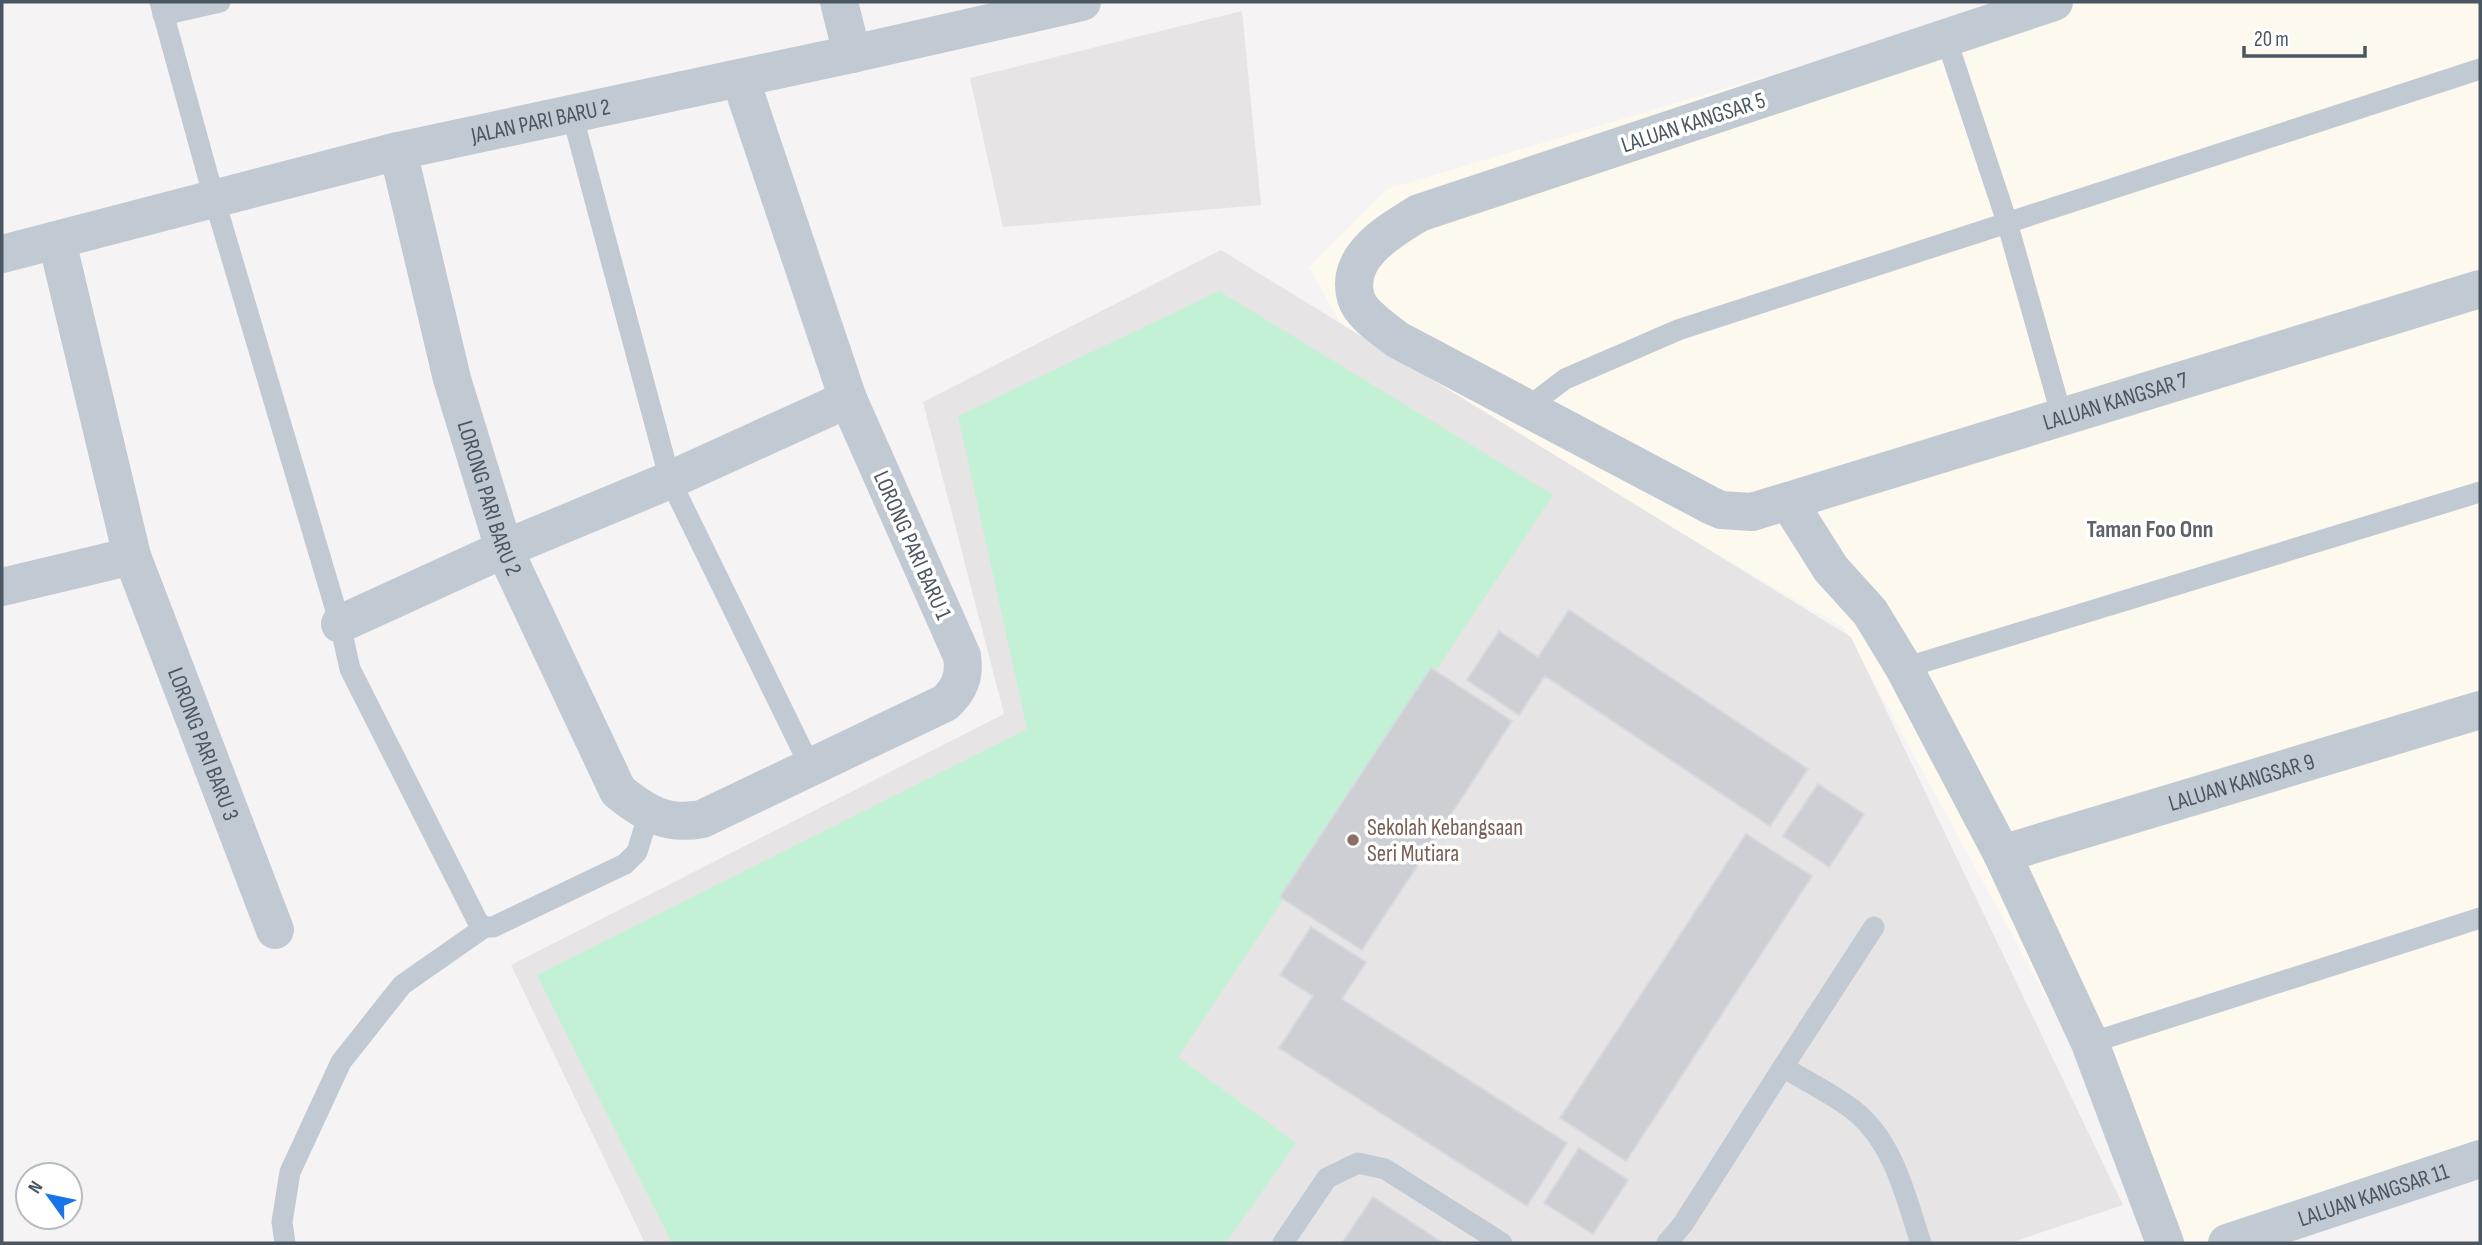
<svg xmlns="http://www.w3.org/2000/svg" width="2482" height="1245" viewBox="0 0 2482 1245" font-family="'Sofia Sans Condensed',sans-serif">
<rect width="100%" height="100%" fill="#f5f3f3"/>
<polygon fill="#fdf9ef" points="2015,2 2480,2 2480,1177 2265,1243 2180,1243 1845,629 1348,337 1309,267 1387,189"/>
<g fill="#e6e4e5">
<polygon points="1242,11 1261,205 1003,227 970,78"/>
<polygon points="1221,250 1851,637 2123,1205 2010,1243 645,1243 511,965 1004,714 923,402"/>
</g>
<polygon fill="#c3f1d5" points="1219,291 1553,495 1178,1057 1296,1143 1226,1243 672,1243 537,975 1027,729 958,416"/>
<g fill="#cdcfd5" stroke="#d7d9de" stroke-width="2">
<polygon points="1569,610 1808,769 1770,826 1545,676 1519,715 1467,680 1499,631 1538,657"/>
<polygon points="1431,668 1512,721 1362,950 1280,897"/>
<polygon points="1818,784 1864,814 1829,867 1783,836"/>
<polygon points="1746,834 1812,876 1626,1161 1560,1118"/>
<polygon points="1311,927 1366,962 1342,999 1567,1143 1527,1206 1279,1048 1313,996 1280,975"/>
<polygon points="1579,1148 1628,1180 1593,1234 1544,1203"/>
<polygon points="1373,1197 1443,1243 1342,1243"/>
</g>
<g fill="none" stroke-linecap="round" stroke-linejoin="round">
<g stroke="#c1cad2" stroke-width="21">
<polyline points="160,2 214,198 340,624 350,669 478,922 485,927 493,927 625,864 637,852 649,813"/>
<polyline points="163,15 220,2"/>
<polyline points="1946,38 2007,222 2062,417"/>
<polyline points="572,114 670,480 811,768"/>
<polyline points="1533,412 1540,398 1565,379 1678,330 2480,69"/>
<polyline points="1904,668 2480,492"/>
<polyline points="2090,1043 2480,918"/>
<polyline points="1783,1067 1874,927"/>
<polyline points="285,1243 282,1222 290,1172 341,1062 402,985 485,927"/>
<polyline points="1283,1243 1327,1178 1358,1163 1385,1169 1502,1243"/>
<path d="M1667 1243 1683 1224 1783 1067C1807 1082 1836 1095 1857 1113 1895 1145 1906 1199 1921 1243"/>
</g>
<g stroke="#c1cad2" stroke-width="38">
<polyline points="839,2 852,54"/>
<path id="s1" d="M2054 2 1419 213C1390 231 1344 256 1356 298 1361 315 1384 329 1398 340L1710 505 1721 510 1752 512 2480 289"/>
<path id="s2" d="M398 151 452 379 504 549 618 791C645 813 666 826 702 819L945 703C960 689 965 676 962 656L848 399 740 78"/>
<path id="s3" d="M57 241 132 556 275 930"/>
<path id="s4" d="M2 254 398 151 852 54 1082 2"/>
<polyline points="1788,501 1831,569 1870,612 1904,668 2002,854 2090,1043 2165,1243"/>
<polyline points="2,587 132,556"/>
<polyline points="340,624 504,549 670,480 848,399"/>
<path id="s5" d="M2002 854 2480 710"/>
<path id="s6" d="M2227 1243 2480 1159"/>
</g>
</g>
<circle fill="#8d6e63" stroke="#fff" stroke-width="2.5" cx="1353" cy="840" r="7"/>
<g text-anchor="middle" stroke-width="7" stroke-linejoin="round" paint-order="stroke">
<g font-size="23" fill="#4a5661" stroke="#fff">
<text dy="8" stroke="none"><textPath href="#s4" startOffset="555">JALAN PARI BARU 2</textPath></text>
<text transform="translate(1693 122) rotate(-18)" y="8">LALUAN KANGSAR 5</text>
<text dy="8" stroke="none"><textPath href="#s1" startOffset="1620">LALUAN KANGSAR 7</textPath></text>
<text dy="8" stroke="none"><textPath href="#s2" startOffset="359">LORONG PARI BARU 2</textPath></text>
<text transform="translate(913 545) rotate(66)" y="8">LORONG PARI BARU 1</text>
<text dy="8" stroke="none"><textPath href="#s3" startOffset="525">LORONG PARI BARU 3</textPath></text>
<text dy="8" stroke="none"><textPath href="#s5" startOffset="250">LALUAN KANGSAR 9</textPath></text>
<text dy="8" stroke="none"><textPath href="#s6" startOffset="154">LALUAN KANGSAR 11</textPath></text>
</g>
<g font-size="23" fill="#785e54" stroke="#fff" text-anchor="start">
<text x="1367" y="835">Sekolah Kebangsaan<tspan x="1367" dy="26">Seri Mutiara</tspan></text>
</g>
<g font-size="24" font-weight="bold" fill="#5f6368" stroke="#fff">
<text x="2150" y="537">Taman Foo Onn</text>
</g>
</g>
<rect width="2482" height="1245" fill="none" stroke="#4a5661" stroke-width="7"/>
<g transform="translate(49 1196) rotate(303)"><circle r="33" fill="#ffffff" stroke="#b7bbc0" stroke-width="2"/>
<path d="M0-5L12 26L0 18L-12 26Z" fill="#1a73e8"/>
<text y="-10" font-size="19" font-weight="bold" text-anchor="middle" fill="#4a5661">N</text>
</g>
<path d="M2244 46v10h121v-10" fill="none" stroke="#4a5661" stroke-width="3.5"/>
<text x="2254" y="46" font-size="21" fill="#4a5661" stroke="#ffffff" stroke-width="5" paint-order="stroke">20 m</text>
</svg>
